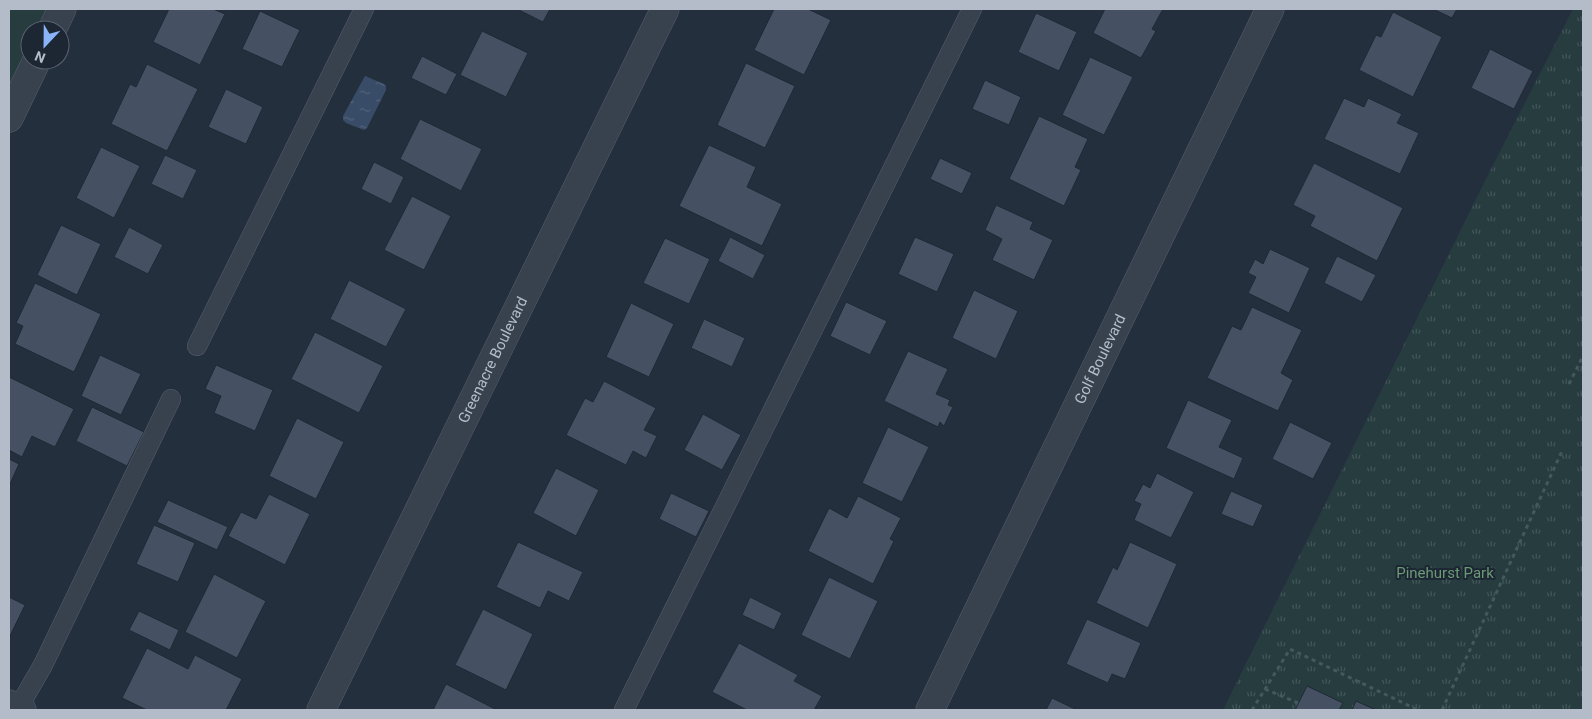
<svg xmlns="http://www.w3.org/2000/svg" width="1592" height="719" viewBox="0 0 1592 719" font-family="Roboto,sans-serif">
<defs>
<pattern id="park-tufts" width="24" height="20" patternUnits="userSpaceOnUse" patternTransform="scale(1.25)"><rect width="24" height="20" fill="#263c3f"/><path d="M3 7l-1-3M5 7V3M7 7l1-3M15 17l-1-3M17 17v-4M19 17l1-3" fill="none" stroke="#435659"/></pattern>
<pattern id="water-ripples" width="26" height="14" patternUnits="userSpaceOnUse" patternTransform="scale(1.25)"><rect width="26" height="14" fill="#394c67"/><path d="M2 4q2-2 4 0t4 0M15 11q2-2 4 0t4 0" fill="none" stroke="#53647b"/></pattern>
</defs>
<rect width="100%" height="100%" fill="#242f3e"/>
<polygon fill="#263c3f" points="9,9 62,9 52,30 30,30 30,60 9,118"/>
<polygon fill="url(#park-tufts)" points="1573,9 1583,9 1583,710 1223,710 1488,175"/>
<polygon fill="url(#water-ripples)" points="365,76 384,84 386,86 386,90 367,128 364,130 346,123 343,120 343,116"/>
<g fill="#455162" stroke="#1f2835">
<polygon points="169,9 213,9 225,14 200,65 153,42"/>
<polygon points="517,9 550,9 543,22"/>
<polygon points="774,9 808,9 831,20 804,75 754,50"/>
<polygon points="1105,9 1163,9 1152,29 1156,31 1141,58 1093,33"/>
<polygon points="1433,9 1457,9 1452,18"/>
<polygon points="260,11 300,30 282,67 242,49"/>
<polygon points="1393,12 1442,37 1413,97 1359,70 1376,35 1381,37"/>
<polygon points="1036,13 1077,32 1059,71 1018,52"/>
<polygon points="482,31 528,53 506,97 460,75"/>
<polygon points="1490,49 1533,71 1514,109 1471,88"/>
<polygon points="422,56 457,74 446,95 411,78"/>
<polygon points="1090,57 1133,77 1104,135 1062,115"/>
<polygon points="746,63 795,86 765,148 717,125"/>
<polygon points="147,64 198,89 167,151 111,124 130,84 136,87"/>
<polygon points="985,80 1021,97 1009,125 972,109"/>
<polygon points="226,89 263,107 246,144 208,127"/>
<polygon points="1344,98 1364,107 1368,98 1402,114 1397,123 1419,133 1400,174 1324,139"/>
<polygon points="1039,116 1088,139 1075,167 1081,170 1064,206 1009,179"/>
<polygon points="420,119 482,149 461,191 400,159"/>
<polygon points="709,145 756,167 747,187 782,204 762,246 679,206"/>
<polygon points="101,147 140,166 114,218 76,198"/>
<polygon points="165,155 197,170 183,199 151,184"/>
<polygon points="940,158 972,173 962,194 930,179"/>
<polygon points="374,162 404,177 391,204 361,189"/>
<polygon points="1314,163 1403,208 1377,261 1310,226 1315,216 1293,205"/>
<polygon points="412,196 451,216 424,270 384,250"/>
<polygon points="996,205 1033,222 1030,229 1053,240 1034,280 992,260 1002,239 985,230"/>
<polygon points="61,225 101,244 77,295 37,275"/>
<polygon points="129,227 163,245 148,274 114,257"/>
<polygon points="730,237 765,255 753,279 718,261"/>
<polygon points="915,237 954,254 937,292 898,274"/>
<polygon points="665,238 710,259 689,304 643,283"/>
<polygon points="1270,249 1310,268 1289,313 1248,293 1256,277 1248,273 1255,259 1263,264"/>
<polygon points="1337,256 1376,275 1362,302 1324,283"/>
<polygon points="349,280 406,309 386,347 330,319"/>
<polygon points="35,283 101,314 74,372 15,344 23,326 16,323"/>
<polygon points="974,290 1018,311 996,359 952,338"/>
<polygon points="846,302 887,321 870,355 830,336"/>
<polygon points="631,303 674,324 649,377 606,357"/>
<polygon points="1252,307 1302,330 1281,373 1293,380 1278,411 1207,378 1232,326 1241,330"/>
<polygon points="704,319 745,338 732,367 691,348"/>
<polygon points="315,332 383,366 359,413 291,379"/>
<polygon points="908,351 948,369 936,394 950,400 948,405 953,407 944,426 940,422 938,427 884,401"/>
<polygon points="100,355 141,374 121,415 81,396"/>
<polygon points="216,365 273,390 255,431 214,413 221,396 205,389"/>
<polygon points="9,377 74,409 55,447 32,436 22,457 9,450"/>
<polygon points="604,381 656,408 644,430 657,436 646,458 633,451 626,465 566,435 585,398 593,402"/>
<polygon points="1188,400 1232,420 1219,447 1243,458 1234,479 1166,448"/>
<polygon points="92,407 144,432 127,466 76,441"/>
<polygon points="703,414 741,435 722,470 684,450"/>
<polygon points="297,418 344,442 316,499 269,476"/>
<polygon points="1290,422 1332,443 1313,479 1272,459"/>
<polygon points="888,427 929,447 902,502 862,483"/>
<polygon points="9,459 19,464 9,486"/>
<polygon points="556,468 599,490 576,536 533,513"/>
<polygon points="1157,473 1194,492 1171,538 1134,520 1141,504 1134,501 1143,484 1150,488"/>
<polygon points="1231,491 1263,505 1253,527 1221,514"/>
<polygon points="671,493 709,511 696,537 659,519"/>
<polygon points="269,494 310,514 285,565 228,536 241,512 256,519"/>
<polygon points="858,496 901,518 890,539 894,541 873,584 808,551 829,508 847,518"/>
<polygon points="168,500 228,527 217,550 157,522"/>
<polygon points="154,525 195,543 178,582 136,564"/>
<polygon points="518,542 583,572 569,601 548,591 540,608 496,587"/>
<polygon points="1130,542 1177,564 1148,628 1096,603 1113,567 1117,570"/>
<polygon points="214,574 266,601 237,658 185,632"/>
<polygon points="829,577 878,601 850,659 801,635"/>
<polygon points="9,597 25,605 9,638"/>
<polygon points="750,597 782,613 774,630 742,615"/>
<polygon points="483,609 533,634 506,690 455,665"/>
<polygon points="139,611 179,630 170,650 129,630"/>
<polygon points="1087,619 1141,643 1125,679 1112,674 1108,683 1066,664"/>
<polygon points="739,643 798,675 794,681 822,696 814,710 747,710 712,692"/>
<polygon points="147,648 188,669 195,655 242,679 226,710 147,710 122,698"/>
<polygon points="446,684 497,710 433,710"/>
<polygon points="1307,686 1343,703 1339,710 1295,710"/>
<polygon points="1052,698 1077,710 1046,710"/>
<polygon points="1356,701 1376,710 1352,710"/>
</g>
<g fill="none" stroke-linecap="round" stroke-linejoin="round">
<defs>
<g id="service">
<polyline points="197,346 364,9"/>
<polyline points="17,710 43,665 171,399"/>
<polyline points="624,710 972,9"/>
</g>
<g id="minor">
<polyline points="52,30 62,9"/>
<polyline points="9,118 37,60"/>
<polyline points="9,704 22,710"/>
<path id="s1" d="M321 710 665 9"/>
<path id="s2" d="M930 710 1270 9"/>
</g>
</defs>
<use href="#service" stroke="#565f6c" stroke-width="20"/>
<use href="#minor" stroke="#565f6c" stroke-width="29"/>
<g stroke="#44595c" stroke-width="3" stroke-dasharray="4 4" stroke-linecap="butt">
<polyline points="1569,384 1583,356"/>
<polyline points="1265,689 1298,703"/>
<polyline points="1252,710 1290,649 1416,709"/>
<polyline points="1442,710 1563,449"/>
</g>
<use href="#service" stroke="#38414e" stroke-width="19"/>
<use href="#minor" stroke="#38414e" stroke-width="28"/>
</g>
<g text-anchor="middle" stroke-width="4" stroke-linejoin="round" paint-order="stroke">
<g font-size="15" fill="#b4bcc9" stroke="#1d2633">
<text dy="5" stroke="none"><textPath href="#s1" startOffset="390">Greenacre Boulevard</textPath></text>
<text dy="5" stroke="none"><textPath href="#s2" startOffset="390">Golf Boulevard</textPath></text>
</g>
<g font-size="15" fill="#6b9a76" stroke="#1d2633">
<text x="1445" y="578">Pinehurst Park</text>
</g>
</g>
<rect width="1592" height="719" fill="none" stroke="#b4bcc9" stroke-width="20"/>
<g transform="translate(45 45) rotate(202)"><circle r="24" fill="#1d2633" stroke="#59626f"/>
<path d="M0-4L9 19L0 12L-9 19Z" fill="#8ab4f8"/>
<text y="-8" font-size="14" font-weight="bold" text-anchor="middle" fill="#b4bcc9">N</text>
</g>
</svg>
